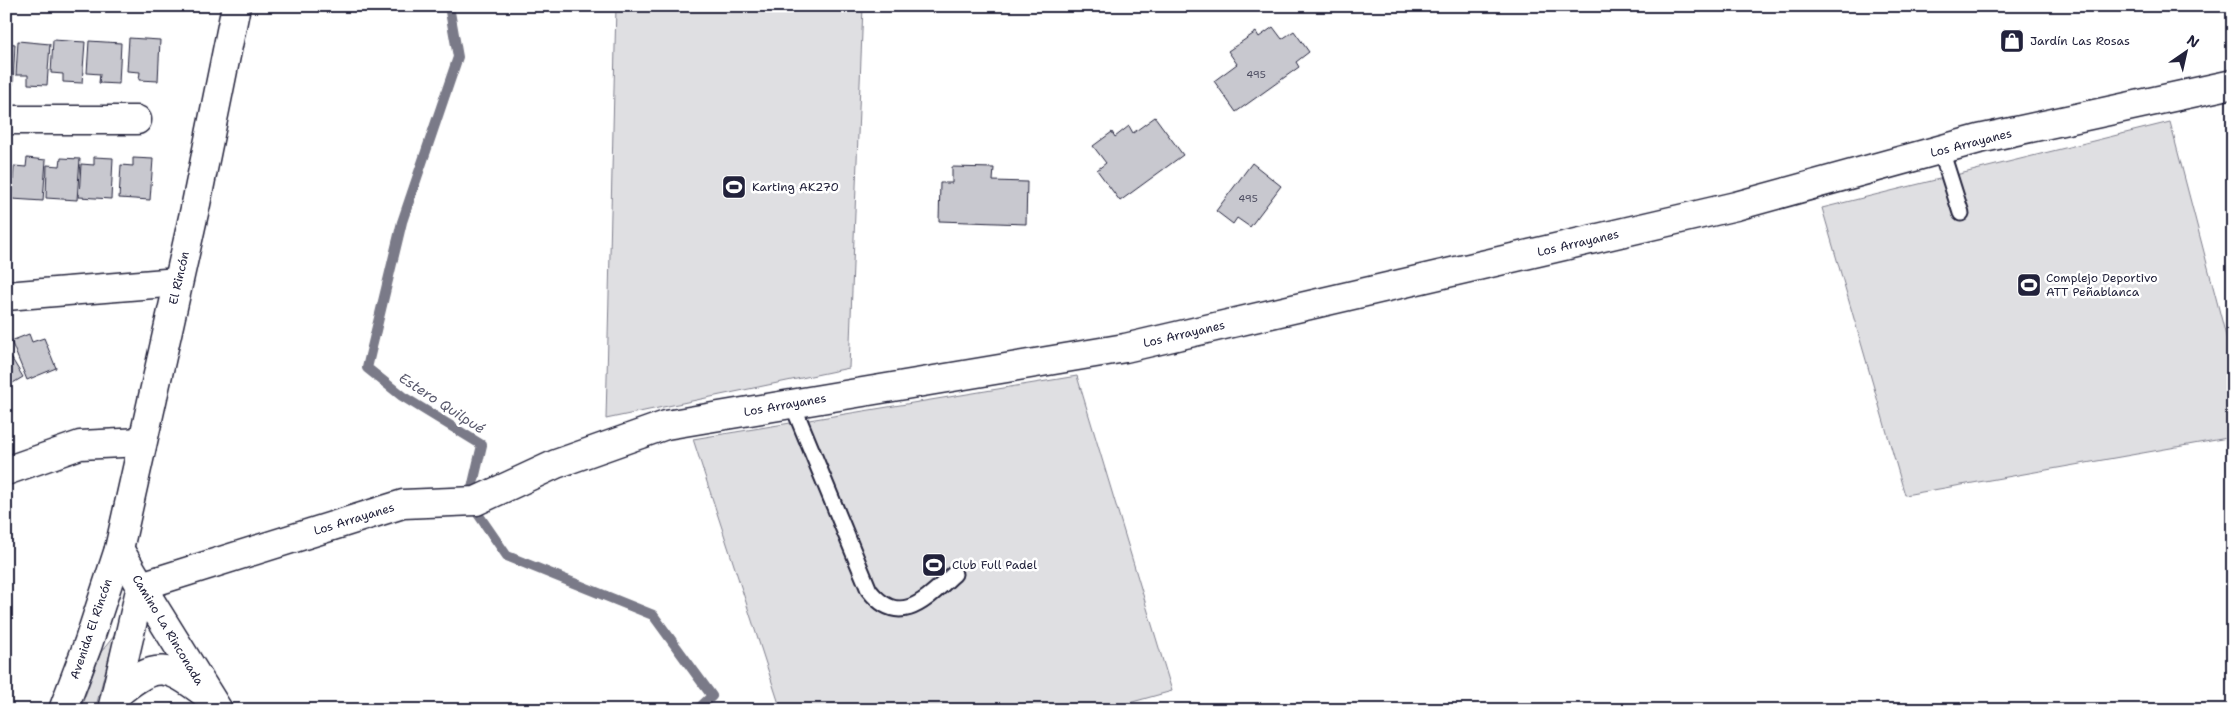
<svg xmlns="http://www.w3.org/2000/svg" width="2239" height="716" viewBox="0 0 2239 716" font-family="'Shantell Sans',sans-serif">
<rect width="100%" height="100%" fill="#fff"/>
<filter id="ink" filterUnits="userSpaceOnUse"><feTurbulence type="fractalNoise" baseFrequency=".02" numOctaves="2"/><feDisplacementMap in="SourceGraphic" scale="10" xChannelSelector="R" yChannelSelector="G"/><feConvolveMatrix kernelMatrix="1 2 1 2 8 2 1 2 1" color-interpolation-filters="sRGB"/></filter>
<g filter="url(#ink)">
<g fill="#dfdfe2" stroke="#80808e">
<polygon points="616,6 863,6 849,368 606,419"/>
<polygon points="2170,122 2233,363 2233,437 1905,495 1822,208"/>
<polygon points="1077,376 1172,691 1104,710 781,710 693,439"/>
<polygon points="115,635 95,710 80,710 101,652"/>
</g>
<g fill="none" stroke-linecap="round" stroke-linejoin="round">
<polyline stroke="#7a7a88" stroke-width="10" points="449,6 458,57 402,222 367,368 402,396 482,445 469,501 507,556 653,615 712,696 697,710"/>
</g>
<g fill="#c8c8cf" stroke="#22223b">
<polygon points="1273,27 1282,39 1294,31 1309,52 1296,62 1299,67 1236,112 1214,81 1237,64 1228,51 1256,32 1259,37"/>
<polygon points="129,38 160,40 158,81 139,80 140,72 127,71"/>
<polygon points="53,40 85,42 82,83 63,82 63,74 51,73"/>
<polygon points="18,41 50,44 47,85 28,84 28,75 16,75"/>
<polygon points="89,41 121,43 119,84 99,83 100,74 87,73"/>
<polygon points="6,43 15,44 13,85 6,85"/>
<polygon points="1155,117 1183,155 1120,201 1097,170 1106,163 1093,146 1112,132 1115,137 1129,126 1133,133"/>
<polygon points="94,157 113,158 111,199 79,197 81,164 94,165"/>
<polygon points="27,158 46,160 43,201 12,199 14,166 26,167"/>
<polygon points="61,158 80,159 77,200 46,198 47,165 60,166"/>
<polygon points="133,158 153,159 150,200 119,198 121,165 133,166"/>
<polygon points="6,160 10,160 7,202 6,202"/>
<polygon points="1252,163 1281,186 1250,227 1237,218 1233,224 1216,211"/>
<polygon points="952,167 994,168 993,181 1027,182 1026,224 939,221 940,183 952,183"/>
<polygon points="29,334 32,342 44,338 56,368 27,380 11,341"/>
<polygon points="6,349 23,377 6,387"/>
</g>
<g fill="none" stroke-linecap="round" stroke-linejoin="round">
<defs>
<g id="lane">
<polyline points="1941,150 1961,213"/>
<path d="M792 403 869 590C900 630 927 598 954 574"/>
</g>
<g id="street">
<polyline points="6,120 137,120"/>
<polyline points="6,296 178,282"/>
<polyline points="6,471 80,445 142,442"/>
<polyline points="218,710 141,586 403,504 476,501 556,464 666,425 1125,348 1736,206 1979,139 2233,84"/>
</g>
<g id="secondary">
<path d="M117 694C157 660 167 665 207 695"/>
<polyline points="63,710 88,644 119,549 196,204 236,6"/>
<polyline points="112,710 141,586 119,549"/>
</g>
</defs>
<use href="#lane" stroke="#22223b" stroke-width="19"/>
<use href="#street" stroke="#22223b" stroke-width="31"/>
<use href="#secondary" stroke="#22223b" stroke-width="31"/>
<use href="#lane" stroke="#fff" stroke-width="15"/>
<use href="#street" stroke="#fff" stroke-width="28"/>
<use href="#secondary" stroke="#fff" stroke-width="28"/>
</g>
</g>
<defs>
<symbol id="shop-square" viewBox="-11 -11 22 22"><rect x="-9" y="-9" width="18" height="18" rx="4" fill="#22223b" stroke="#fff"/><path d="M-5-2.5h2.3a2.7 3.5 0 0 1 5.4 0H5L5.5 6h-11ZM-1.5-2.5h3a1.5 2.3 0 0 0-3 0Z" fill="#fff"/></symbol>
<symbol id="stadium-square" viewBox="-11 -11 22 22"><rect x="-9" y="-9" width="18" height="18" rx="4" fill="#22223b" stroke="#fff"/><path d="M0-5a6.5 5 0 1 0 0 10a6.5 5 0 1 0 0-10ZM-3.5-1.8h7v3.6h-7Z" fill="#fff"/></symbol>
</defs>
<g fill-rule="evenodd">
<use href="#shop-square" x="1998" y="27" width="28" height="28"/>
<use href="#stadium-square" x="720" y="173" width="28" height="28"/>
<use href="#stadium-square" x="2015" y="271" width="28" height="28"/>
<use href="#stadium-square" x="920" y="551" width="28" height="28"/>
</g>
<g text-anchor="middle" stroke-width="5" stroke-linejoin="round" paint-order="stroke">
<g font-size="10" fill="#4c4c60">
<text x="1256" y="78">495</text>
<text x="1248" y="202">495</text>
</g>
<g font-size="12" fill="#22223b" stroke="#fff" text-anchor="start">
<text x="2030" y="45">Jardín Las Rosas</text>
<text x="752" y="191">Karting AK270</text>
<text x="2046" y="282">Complejo Deportivo<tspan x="2046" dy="14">ATT Peñablanca</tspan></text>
<text x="952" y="569">Club Full Padel</text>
</g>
<g font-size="12" fill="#22223b" stroke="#fff">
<text transform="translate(1971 143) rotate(-14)" y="4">Los Arrayanes</text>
<text transform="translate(1578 243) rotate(-13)" y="4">Los Arrayanes</text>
<text transform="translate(179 278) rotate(-77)" y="4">El Rincón</text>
<text transform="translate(1184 334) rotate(-13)" y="4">Los Arrayanes</text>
<text transform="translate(785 405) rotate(-10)" y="4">Los Arrayanes</text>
<text transform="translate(354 519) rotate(-17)" y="4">Los Arrayanes</text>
<text transform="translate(91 629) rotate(-71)" y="4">Avenida El Rincón</text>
<text transform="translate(168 630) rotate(59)" y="4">Camino La Rinconada</text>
</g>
<g font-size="14" font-style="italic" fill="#5c5c6f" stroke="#fff">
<text transform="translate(442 403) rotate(33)" y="5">Estero Quilpué</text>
</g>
</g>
<rect width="2239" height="716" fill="none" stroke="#fff" stroke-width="25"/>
<rect x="12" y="12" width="2214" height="691" fill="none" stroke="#22223b" stroke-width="2" filter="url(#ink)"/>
<g transform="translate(2186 52) rotate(34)" stroke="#ffffff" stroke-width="4" paint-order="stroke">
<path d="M0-4L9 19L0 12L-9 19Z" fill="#22223b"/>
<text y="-8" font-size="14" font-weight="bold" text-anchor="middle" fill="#22223b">N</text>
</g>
</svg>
